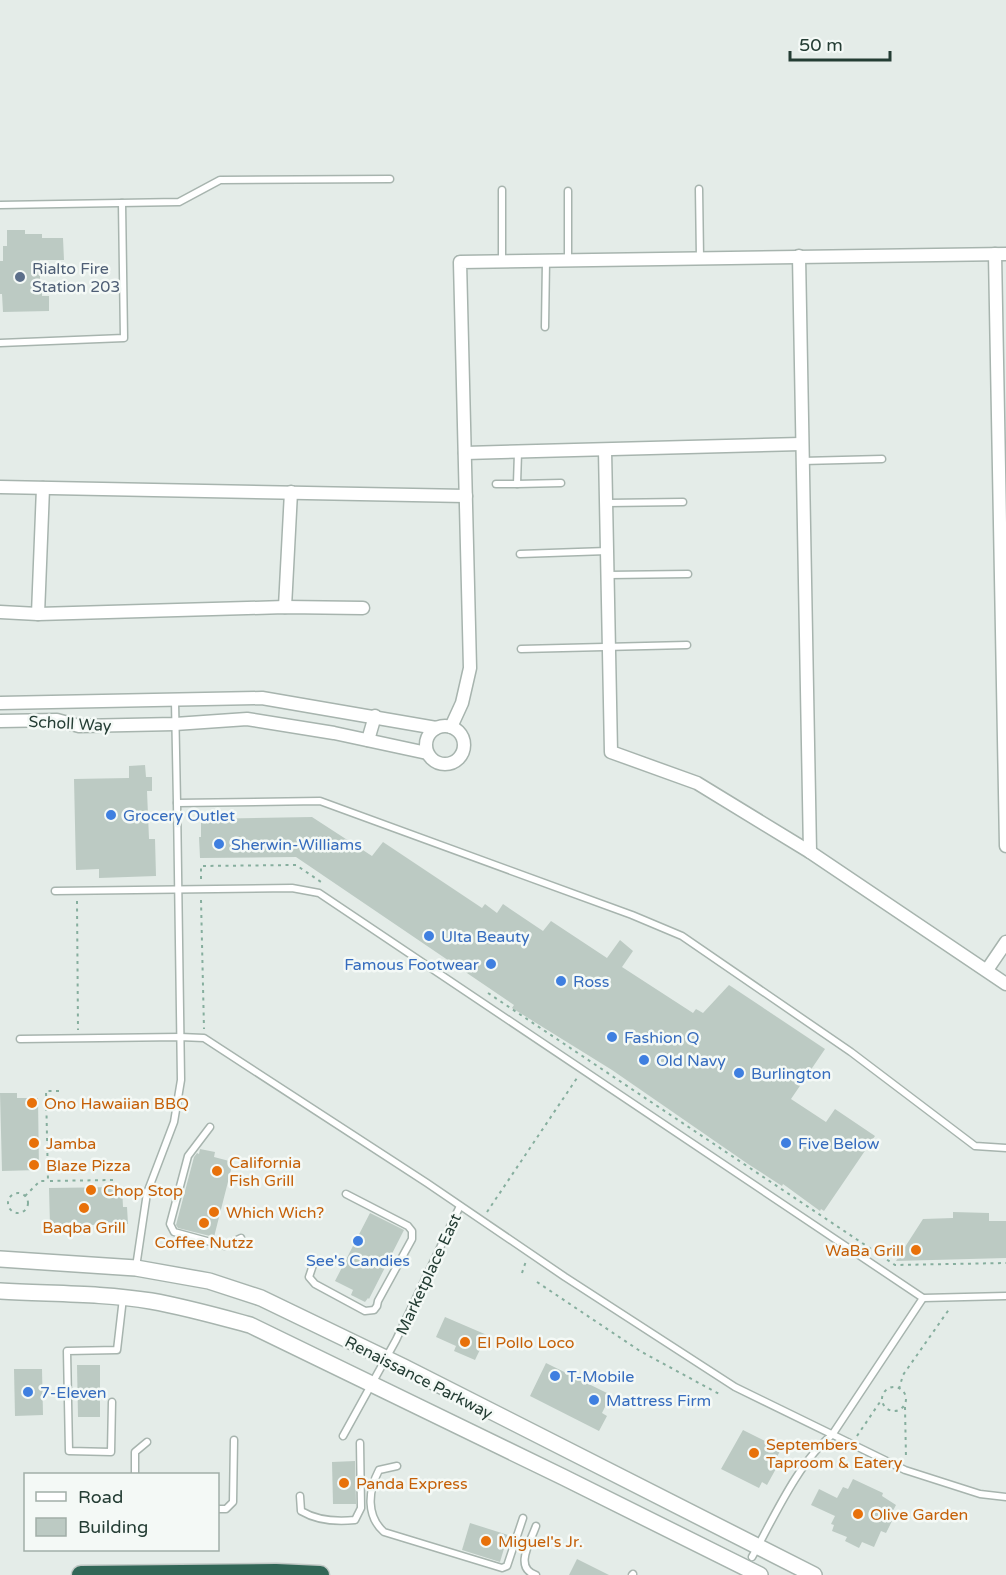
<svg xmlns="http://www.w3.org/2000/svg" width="1006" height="1575" viewBox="0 0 1006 1575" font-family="'Varela Round',sans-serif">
<rect width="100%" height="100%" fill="#e4ece8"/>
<g fill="#bccac3">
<polygon points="7,230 25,230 25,234 42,234 42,238 63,238 64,260 40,260 40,293 42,293 42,296 49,296 49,311 3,312 2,294 0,294 0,261 3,261 3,246 7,246"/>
<polygon points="145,765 146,777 152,777 152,791 147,791 149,839 155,839 156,876 99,878 99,869 76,870 74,779 129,778 129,766"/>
<polygon points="312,817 372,856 383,842 482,908 485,904 497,913 503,904 543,931 551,921 607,958 620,940 633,951 622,967 693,1013 696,1009 703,1013 729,985 825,1049 791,1099 826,1122 835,1109 875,1136 824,1211 821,1209 820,1211 783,1184 782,1186 748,1164 612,1070 512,1008 514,1005 296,857 200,858 199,837 201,837 201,819"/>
<polygon points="0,1093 17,1093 17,1098 38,1098 39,1170 2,1171"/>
<polygon points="200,1149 215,1152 214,1157 233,1162 214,1237 178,1228 176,1225 194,1157 197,1153 199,1154"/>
<polygon points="122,1187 123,1207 127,1207 128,1224 50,1226 49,1188"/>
<polygon points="953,1212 989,1213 989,1221 1006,1221 1006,1258 896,1261 923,1219 953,1218"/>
<polygon points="370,1213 404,1230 369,1299 368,1298 365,1302 351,1295 353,1290 335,1281"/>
<polygon points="445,1317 487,1335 475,1360 454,1351 456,1346 436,1337"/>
<polygon points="546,1363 611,1395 602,1413 607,1416 599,1431 530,1396"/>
<polygon points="77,1365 100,1365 100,1417 78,1417"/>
<polygon points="14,1369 42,1369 43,1415 15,1416"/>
<polygon points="743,1430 769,1443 770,1441 782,1447 774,1463 778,1465 767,1485 762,1482 759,1488 721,1469"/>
<polygon points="355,1461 356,1504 333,1504 332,1462"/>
<polygon points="853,1479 883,1493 882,1496 896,1505 888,1520 892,1521 886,1533 881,1531 874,1547 862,1542 859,1548 845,1541 847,1537 832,1531 834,1525 831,1524 835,1516 811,1505 819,1489 837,1498 843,1487 848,1489"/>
<polygon points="470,1523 508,1535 500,1562 462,1550"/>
<polygon points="577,1559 609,1575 569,1575"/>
</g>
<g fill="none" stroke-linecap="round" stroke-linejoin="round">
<defs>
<g id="service">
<polyline points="699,189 700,258"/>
<polyline points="568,191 568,260"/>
<polyline points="0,205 179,202 220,180 390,179"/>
<polyline points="502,261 502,190"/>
<polyline points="545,327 546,261"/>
<polyline points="0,343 124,338 122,203"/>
<polyline points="518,452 517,484 561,483"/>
<polyline points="802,461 882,459"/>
<polyline points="496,484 517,484"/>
<polyline points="607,503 683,502"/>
<polyline points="520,554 607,551"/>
<polyline points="608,575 688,574"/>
<polyline points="521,649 687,645"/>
<polyline points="175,701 177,803 320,801 632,915 682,936 851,1052 975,1146 1006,1148"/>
<polyline points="55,891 292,888 319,893 923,1298 1006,1296"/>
<polyline points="20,1039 180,1037 204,1038 427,1183 565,1277 735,1387 905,1470 980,1494 1006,1497"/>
<polyline points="210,1127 188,1156 170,1224 174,1232 225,1246 241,1238"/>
<polyline points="313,1265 309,1277 315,1284 365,1311 374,1310 377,1306 378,1301 412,1239 412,1231 408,1226 346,1194"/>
<polyline points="136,1267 147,1193 174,1122 181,1080 177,803"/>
<polyline points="112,1402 111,1452 69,1451 67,1351 117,1350 123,1298"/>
<polyline points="343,1436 396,1340 460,1206"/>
<path d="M397 1466 379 1470C368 1491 366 1516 384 1532L502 1568 507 1566 523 1518"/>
<polyline points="135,1474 135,1452 147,1442"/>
<path d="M300 1496 301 1511C318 1521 336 1522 355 1520L361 1508 360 1443"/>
<polyline points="218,1509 226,1509 233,1502 234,1440"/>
<path d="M752 1557C773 1519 799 1461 832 1435L923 1298"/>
<path d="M536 1575C513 1568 531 1541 536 1526"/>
<polyline points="632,1575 633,1574"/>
</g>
<g id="minor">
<polyline points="995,254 1006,846"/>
<polyline points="799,256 810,852"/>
<polyline points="605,450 611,752 697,783 810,852 1006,984"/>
<polyline points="465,453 801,444"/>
<polyline points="0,487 466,496"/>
<polyline points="285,607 291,492"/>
<polyline points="0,612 38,614 285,607 363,608"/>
<polyline points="38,614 43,488"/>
<polyline points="0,703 262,698 436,728"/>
<polyline points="0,721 57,720 79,726 175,724 247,719 334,733 427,753"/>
<circle cx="445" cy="745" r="19"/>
<polyline points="451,727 462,703 470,668 460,262 1006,254"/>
<polyline points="368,740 375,716"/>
<polyline points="987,970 1006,942"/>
</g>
<g id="tertiary">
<polyline points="0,1259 136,1268 209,1281 261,1298 404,1367 814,1575"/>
<path d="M0 1291C50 1294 102 1293 151 1301 185 1307 217 1316 250 1325L563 1477 760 1575"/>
</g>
<polyline id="motorway" points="81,1575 276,1573 320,1575"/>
</defs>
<use href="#service" stroke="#a7b4ae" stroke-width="9"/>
<use href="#minor" stroke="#a7b4ae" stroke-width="15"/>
<use href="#tertiary" stroke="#a7b4ae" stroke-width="18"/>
<use href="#motorway" stroke="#c2c9c6" stroke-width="21"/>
<g stroke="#86ae9e" stroke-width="2" stroke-dasharray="3 4.5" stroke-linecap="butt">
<polyline points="201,879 201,866 296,865 324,884"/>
<polyline points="201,900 204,1029"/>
<polyline points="77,901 78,1030"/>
<polyline points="488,993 895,1265 1006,1263"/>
<polyline points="59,1091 46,1091 48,1181 113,1180"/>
<circle cx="18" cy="1203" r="10"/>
<polyline points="25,1196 40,1181 48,1181"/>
<polyline points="487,1212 577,1078"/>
<polyline points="522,1273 526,1261"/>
<polyline points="537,1282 640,1351 721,1395"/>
<circle cx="894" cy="1399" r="12"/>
<polyline points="899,1389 903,1375 950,1308"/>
<polyline points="905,1407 906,1458"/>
<polyline points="857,1436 882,1399"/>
</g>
<use href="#service" stroke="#fff" stroke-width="6"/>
<use href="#minor" stroke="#fff" stroke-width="12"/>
<use href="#tertiary" stroke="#fff" stroke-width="15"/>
<use href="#motorway" stroke="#326757" stroke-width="18"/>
</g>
<circle fill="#5c6f8a" stroke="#f4f9f6" stroke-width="2" cx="20" cy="277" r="6"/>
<g fill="#3f7fe0" stroke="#f4f9f6" stroke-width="2">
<circle cx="111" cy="815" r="6"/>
<circle cx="219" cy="844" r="6"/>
<circle cx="429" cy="936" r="6"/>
<circle cx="491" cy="964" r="6"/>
<circle cx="561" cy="981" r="6"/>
<circle cx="612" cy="1037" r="6"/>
<circle cx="644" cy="1060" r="6"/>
<circle cx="739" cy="1073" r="6"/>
<circle cx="786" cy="1143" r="6"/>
<circle cx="358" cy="1241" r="6"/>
<circle cx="555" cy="1376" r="6"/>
<circle cx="28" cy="1392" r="6"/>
<circle cx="594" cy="1400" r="6"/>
</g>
<g fill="#e8710a" stroke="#f4f9f6" stroke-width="2">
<circle cx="32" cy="1103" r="6"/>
<circle cx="34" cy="1143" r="6"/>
<circle cx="34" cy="1165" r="6"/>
<circle cx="217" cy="1171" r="6"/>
<circle cx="91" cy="1190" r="6"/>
<circle cx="84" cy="1208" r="6"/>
<circle cx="214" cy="1212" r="6"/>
<circle cx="204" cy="1223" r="6"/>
<circle cx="916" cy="1250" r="6"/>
<circle cx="465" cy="1342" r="6"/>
<circle cx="754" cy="1453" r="6"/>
<circle cx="344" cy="1483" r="6"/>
<circle cx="858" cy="1514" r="6"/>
<circle cx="486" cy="1541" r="6"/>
</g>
<g text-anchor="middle" stroke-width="5" stroke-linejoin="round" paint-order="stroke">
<g font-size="16" fill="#4e5e75" stroke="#f4f9f6" text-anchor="start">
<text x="32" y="274">Rialto Fire<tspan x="32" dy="18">Station 203</tspan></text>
</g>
<g font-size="16" fill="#243d34" stroke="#f4f9f6">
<text transform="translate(70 723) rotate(3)" y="6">Scholl Way</text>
<text transform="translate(428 1274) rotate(-65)" y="6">Marketplace East</text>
<text transform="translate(419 1377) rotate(27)" y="6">Renaissance Parkway</text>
</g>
<g font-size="16" fill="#366cbe" stroke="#f4f9f6" text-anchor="start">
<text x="123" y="821">Grocery Outlet</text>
<text x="231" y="850">Sherwin-Williams</text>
<text x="441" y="942">Ulta Beauty</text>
<text x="479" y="970" text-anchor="end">Famous Footwear</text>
<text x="573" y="987">Ross</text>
<text x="624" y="1043">Fashion Q</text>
<text x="656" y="1066">Old Navy</text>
<text x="751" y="1079">Burlington</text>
<text x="798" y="1149">Five Below</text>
<text x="358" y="1266" text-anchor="middle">See's Candies</text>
<text x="567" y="1382">T-Mobile</text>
<text x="40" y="1398">7-Eleven</text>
<text x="606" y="1406">Mattress Firm</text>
</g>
<g font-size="16" fill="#c56008" stroke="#f4f9f6" text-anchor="start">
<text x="44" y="1109">Ono Hawaiian BBQ</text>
<text x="46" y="1149">Jamba</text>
<text x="229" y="1168">California<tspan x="229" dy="18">Fish Grill</tspan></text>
<text x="46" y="1171">Blaze Pizza</text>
<text x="103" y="1196">Chop Stop</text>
<text x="226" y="1218">Which Wich?</text>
<text x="84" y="1233" text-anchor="middle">Baqba Grill</text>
<text x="204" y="1248" text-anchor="middle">Coffee Nutzz</text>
<text x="904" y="1256" text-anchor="end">WaBa Grill</text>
<text x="477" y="1348">El Pollo Loco</text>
<text x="766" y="1450">Septembers<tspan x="766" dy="18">Taproom &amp; Eatery</tspan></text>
<text x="356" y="1489">Panda Express</text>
<text x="870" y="1520">Olive Garden</text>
<text x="498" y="1547">Miguel's Jr.</text>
</g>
</g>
<rect x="24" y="1473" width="195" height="78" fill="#f4f9f6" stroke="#a1aea8" stroke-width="1.5"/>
<rect x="36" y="1492" width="30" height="9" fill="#ffffff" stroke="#a1aea8" stroke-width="1.5"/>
<text x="78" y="1503" font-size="18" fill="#243d34">Road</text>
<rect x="36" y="1518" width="30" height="18" fill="#bccac3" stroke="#a1aea8" stroke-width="1.5"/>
<text x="78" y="1533" font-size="18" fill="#243d34">Building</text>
<path d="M790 51v9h100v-9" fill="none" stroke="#243d34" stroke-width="3"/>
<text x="799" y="51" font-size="18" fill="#243d34" stroke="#f4f9f6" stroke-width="4.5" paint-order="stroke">50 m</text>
</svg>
